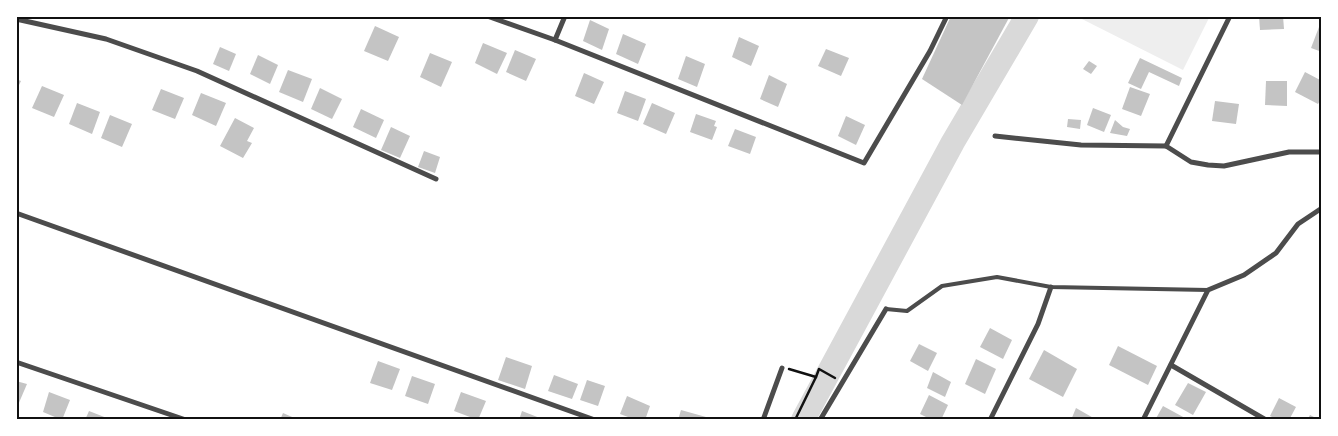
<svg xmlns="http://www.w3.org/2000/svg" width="1338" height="436" viewBox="0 0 1338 436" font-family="Bitter,serif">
<rect width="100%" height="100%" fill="#fff"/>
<polygon fill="#eee" points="1076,16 1210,16 1183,70"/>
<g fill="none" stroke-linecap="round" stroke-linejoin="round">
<polyline stroke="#d9d9d9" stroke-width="24" points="803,420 953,142 1027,16"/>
</g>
<g fill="#c4c4c4">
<polygon points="951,16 1010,16 962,105 922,79"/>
<polygon points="1259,16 1283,16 1284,29 1260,30"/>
<polygon points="590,20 609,29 602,50 583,41"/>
<polygon points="375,26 399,37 388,61 364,51"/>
<polygon points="1319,27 1322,28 1322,52 1311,48"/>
<polygon points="623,34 646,44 638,64 616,54"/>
<polygon points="739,37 759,46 751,66 732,57"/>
<polygon points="483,43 507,53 497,74 475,63"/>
<polygon points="220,47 236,54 229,71 213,64"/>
<polygon points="826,49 849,58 841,76 818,66"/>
<polygon points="515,50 536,59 526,81 506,72"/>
<polygon points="430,53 452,62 441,87 420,77"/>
<polygon points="258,55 278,65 270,84 250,74"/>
<polygon points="686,56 705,64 697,87 678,79"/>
<polygon points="1140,58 1182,78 1179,86 1149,72 1141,89 1128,83"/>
<polygon points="1089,61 1097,66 1091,74 1083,69"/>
<polygon points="288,70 312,79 303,102 279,92"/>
<polygon points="1305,72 1322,81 1322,97 1318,104 1295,92"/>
<polygon points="584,73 604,82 594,104 575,96"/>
<polygon points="769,75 787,84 778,107 760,99"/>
<polygon points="16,79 21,81 16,91"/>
<polygon points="1266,81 1287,81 1287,106 1265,105"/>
<polygon points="42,86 64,95 54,117 32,108"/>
<polygon points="1130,87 1150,94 1141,116 1122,109"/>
<polygon points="320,88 342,99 332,119 311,109"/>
<polygon points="161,89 184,98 175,119 152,110"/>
<polygon points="625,91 646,99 638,121 617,113"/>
<polygon points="201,93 226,103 216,126 192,115"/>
<polygon points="1215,101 1239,104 1236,124 1212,121"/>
<polygon points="77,103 100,112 92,134 69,124"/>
<polygon points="652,103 675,113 666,134 643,124"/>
<polygon points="1093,108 1111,115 1104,132 1087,125"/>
<polygon points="361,109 384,120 376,138 353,127"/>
<polygon points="696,114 716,121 714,126 717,127 712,140 690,132"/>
<polygon points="110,115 132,124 122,147 101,138"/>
<polygon points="846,116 865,125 856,145 838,136"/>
<polygon points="235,118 254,128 247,141 252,143 243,158 220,146"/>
<polygon points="1068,119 1081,120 1080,129 1067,127"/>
<polygon points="1115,120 1123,127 1130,129 1127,136 1110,133"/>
<polygon points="391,127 410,136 400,158 381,150"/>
<polygon points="735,129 756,137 750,154 728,146"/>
<polygon points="424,151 440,157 435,173 418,167"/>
<polygon points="990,328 1012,340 1003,359 980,347"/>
<polygon points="919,344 937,353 928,371 910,361"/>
<polygon points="1118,346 1157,366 1148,385 1109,365"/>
<polygon points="1044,350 1077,369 1063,397 1029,379"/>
<polygon points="506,357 532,366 525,389 498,380"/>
<polygon points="976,359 996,369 985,394 965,384"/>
<polygon points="378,361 400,369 392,390 370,383"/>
<polygon points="933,372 951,382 945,397 927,388"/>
<polygon points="554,375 578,384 572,399 548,391"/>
<polygon points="412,376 435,384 428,404 405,396"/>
<polygon points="587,380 605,386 598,406 580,400"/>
<polygon points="16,381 27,384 18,405 16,405"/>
<polygon points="1188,383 1206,392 1193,415 1175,405"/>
<polygon points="49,392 70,400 62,420 43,412"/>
<polygon points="461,392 486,401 478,420 454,411"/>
<polygon points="929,395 948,405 941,420 932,420 920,414"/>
<polygon points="627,396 650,406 645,420 636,420 620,414"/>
<polygon points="1279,398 1296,407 1289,420 1278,420 1270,416"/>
<polygon points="1163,406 1185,418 1184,420 1155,420"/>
<polygon points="1076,408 1097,420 1071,420"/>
<polygon points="681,410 706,417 705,420 678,420"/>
<polygon points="89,411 112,420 85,420"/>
<polygon points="522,411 545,420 519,420"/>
<polygon points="283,413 299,420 280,420"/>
<polygon points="1310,415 1320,420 1307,420"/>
</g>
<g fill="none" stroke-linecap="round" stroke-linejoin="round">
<g stroke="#111" stroke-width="2.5">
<polyline points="789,369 816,377 819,369 835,378"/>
<polyline points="795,420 816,377"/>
</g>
<polyline stroke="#4c4c4c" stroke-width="4" points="886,309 907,311 942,286 997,277 1051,287 1208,290"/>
<g stroke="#4c4c4c" stroke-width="5">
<polyline points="487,16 555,40 864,163 930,51 947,16"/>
<polyline points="16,19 106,39 197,71 436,179"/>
<polyline points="555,40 565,16"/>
<polyline points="995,136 1081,145 1166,146 1191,162 1208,165 1224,166 1289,152 1322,152"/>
<polyline points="1166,146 1230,16"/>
<polyline points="16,213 595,420"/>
<polyline points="16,362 186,420"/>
<polyline points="1171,365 1266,420"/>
<polyline points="763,420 782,368"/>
<polyline points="820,420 886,309"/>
<polyline points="990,420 1038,324 1051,287"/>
<polyline points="1143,420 1208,290 1244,275 1276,253 1298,224 1322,208"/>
</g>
</g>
<rect width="1338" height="436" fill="none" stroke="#ffffff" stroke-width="35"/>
<rect x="18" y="18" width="1302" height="400" fill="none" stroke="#111" stroke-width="2"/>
</svg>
